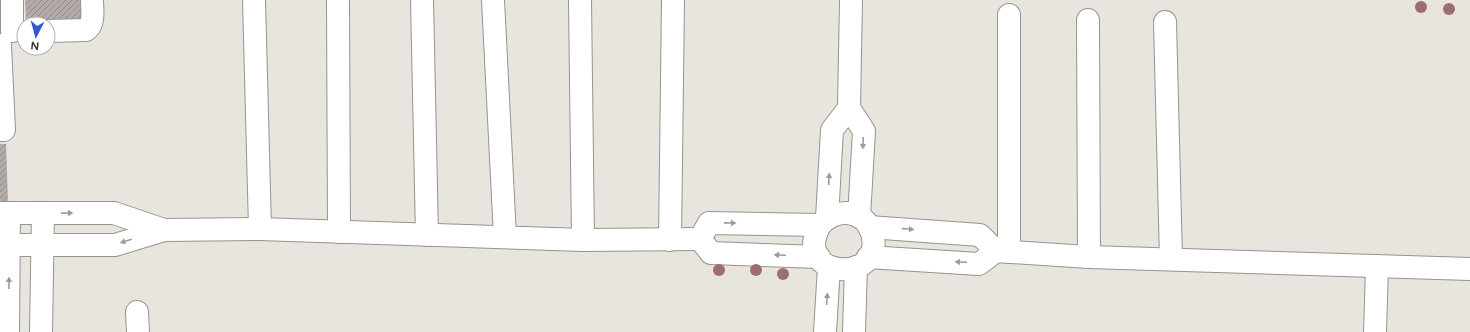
<svg xmlns="http://www.w3.org/2000/svg" width="1470" height="332" viewBox="0 0 1470 332" font-family="Figtree,sans-serif">
<defs>
<pattern id="building-hatch" width="6" height="6" patternUnits="userSpaceOnUse"><rect width="6" height="6" fill="#b3aba8"/><path d="M-1 1l2-2M0 6l6-6M5 7l2-2" fill="none" stroke="#928c89"/></pattern>
</defs>
<rect width="100%" height="100%" fill="#e8e4de"/>
<g fill="url(#building-hatch)">
<polygon points="0,0 3,0 4,27 0,27"/>
<polygon points="25,0 85,0 86,28 48,24 26,24"/>
<polygon points="0,144 6,144 8,203 0,203"/>
</g>
<g fill="none" stroke-linecap="round" stroke-linejoin="round">
<defs>
<g id="minor">
<polyline points="12,0 12,31"/>
<polyline points="254,0 260,229"/>
<polyline points="338,0 339,232"/>
<polyline points="422,0 427,235"/>
<polyline points="493,0 505,237"/>
<polyline points="580,0 583,240"/>
<polyline points="851,0 849,108 864,131 859,217"/>
<polyline points="1088,20 1089,257"/>
<polyline points="1165,22 1171,259"/>
<path d="M48 31 86 30C95 24 92 10 92 0"/>
<polyline points="0,45 4,130 0,130"/>
<polyline points="0,213 114,213 164,230"/>
<polyline points="827,218 832,130 849,108"/>
<polyline points="869,227 980,235 996,251"/>
<path d="M700 239 709 223 820 225C836 208 864 208 872 233 887 285 790 280 820 225"/>
<polyline points="700,239 711,253 819,257"/>
<polyline points="670,240 673,0"/>
<polyline points="0,245 115,245 164,230 260,229 583,240 700,239"/>
<polyline points="1009,252 1009,15"/>
<polyline points="868,257 979,264 996,251 1089,257 1470,269"/>
<polyline points="137,312 138,332"/>
<polyline points="8,332 9,213"/>
<polyline points="41,332 43,213"/>
<polyline points="825,332 829,267"/>
<polyline points="854,332 856,267"/>
<polyline points="1375,332 1377,266"/>
</g>
</defs>
<use href="#minor" stroke="#97938d" stroke-width="24"/>
<use href="#minor" stroke="#fff" stroke-width="22"/>
</g>
<g fill="#9d6d77">
<circle cx="1421" cy="7" r="6"/>
<circle cx="1449" cy="9" r="6"/>
<circle cx="719" cy="270" r="6"/>
<circle cx="756" cy="270" r="6"/>
<circle cx="783" cy="274" r="6"/>
</g>
<defs><path id="oneway-solid" d="M-6-.8H1V-3.2L6.5 0L1 3.2V.8H-6Z"/></defs>
<g fill="#9b9a99">
<use href="#oneway-solid" transform="translate(863 143) rotate(93)"/>
<use href="#oneway-solid" transform="translate(829 179) rotate(-87)"/>
<use href="#oneway-solid" transform="translate(67 213) rotate(-1)"/>
<use href="#oneway-solid" transform="translate(730 223) rotate(1)"/>
<use href="#oneway-solid" transform="translate(908 229) rotate(4)"/>
<use href="#oneway-solid" transform="translate(126 241) rotate(163)"/>
<use href="#oneway-solid" transform="translate(780 255) rotate(-178)"/>
<use href="#oneway-solid" transform="translate(961 262) rotate(-177)"/>
<use href="#oneway-solid" transform="translate(9 283) rotate(-90)"/>
<use href="#oneway-solid" transform="translate(827 299) rotate(-86)"/>
</g>
<g transform="translate(36 36) rotate(186)"><circle r="19" fill="#ffffff" stroke="#afafad"/>
<path d="M0-3L7 15L0 10L-7 15Z" fill="#3658c9"/>
<text y="-6" font-size="11" font-weight="bold" text-anchor="middle" fill="#373633">N</text>
</g>
</svg>
